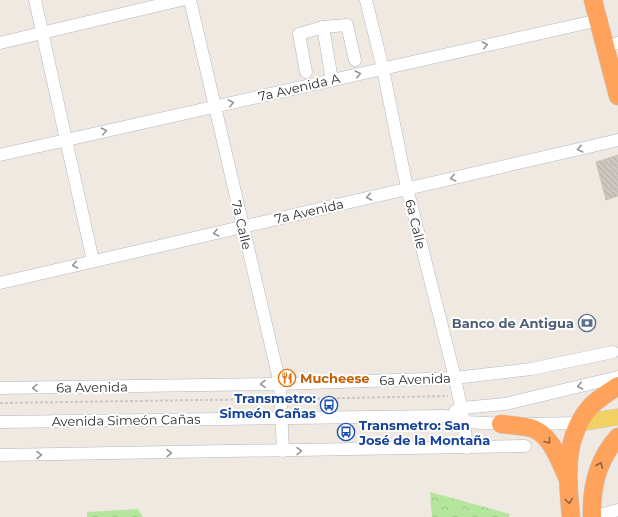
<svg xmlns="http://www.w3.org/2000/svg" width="618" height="517" viewBox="0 0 618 517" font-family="Montserrat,sans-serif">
<defs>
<pattern id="forest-crowns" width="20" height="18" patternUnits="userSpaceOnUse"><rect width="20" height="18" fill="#b6e59e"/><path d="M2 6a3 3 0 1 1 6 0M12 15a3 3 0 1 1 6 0" fill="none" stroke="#9dc588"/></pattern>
<pattern id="building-back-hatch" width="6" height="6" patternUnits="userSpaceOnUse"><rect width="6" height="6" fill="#cbc7bf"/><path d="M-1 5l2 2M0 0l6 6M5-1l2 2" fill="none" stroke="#afaba4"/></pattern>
</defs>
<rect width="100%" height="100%" fill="#efe9e1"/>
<g fill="url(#forest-crowns)">
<polygon points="430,492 510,514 509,517 432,517"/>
<polygon points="138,509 143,517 87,517 87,512"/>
</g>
<polygon fill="url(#building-back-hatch)" stroke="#cbc5ba" points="618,155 618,196 606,200 596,162"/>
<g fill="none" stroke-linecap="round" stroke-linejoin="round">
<defs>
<g id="minor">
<polyline points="35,0 93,261"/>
<polyline points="190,0 280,384 283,451"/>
<polyline points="366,0 383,69 407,188 455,378 464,422 467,448"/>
<polyline points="323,27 347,25 355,60"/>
<polyline points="0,43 181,0"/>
<polyline points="606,46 618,43"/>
<polyline points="306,72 299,34 323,27 332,80"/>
<polyline points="0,155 599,20"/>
<polyline points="0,283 618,140"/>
<polyline points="0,388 280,384 455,378 531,369 613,352"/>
<polyline points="455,411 462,408 505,404 618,377"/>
<polyline points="0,422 445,416 464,422 507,424"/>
<polyline points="528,424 580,423"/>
<polyline points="0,455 525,446"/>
<polyline points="592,517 618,510"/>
</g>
<polyline id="major" points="580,423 618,417"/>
<g id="highway">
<polyline points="593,0 618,96"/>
<path d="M501 424C511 425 521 426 531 428 551 434 559 460 567 477"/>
<path d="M571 517C567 479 563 437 591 406 599 398 609 392 618 386"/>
<path d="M592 517C591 487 597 460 618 437"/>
</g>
</defs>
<use href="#minor" stroke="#b4b7c1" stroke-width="13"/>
<use href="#major" stroke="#c9c9c9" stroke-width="17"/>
<use href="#highway" stroke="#c9c9c9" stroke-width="19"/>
<g stroke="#c9c9c9" stroke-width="2" stroke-dasharray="3 2" stroke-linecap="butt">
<polyline points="292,399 448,396"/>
<polyline points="0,403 270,399"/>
</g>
<use href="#minor" stroke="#fff" stroke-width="12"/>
<use href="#major" stroke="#f2d163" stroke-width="16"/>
<use href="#highway" stroke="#ffa35c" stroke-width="18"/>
</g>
<defs><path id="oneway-chevron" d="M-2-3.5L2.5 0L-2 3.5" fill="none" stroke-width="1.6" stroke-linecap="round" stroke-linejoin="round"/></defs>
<g stroke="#969696">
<use href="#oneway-chevron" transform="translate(485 45) rotate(-13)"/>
<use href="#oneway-chevron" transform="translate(358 74) rotate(-13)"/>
<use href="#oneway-chevron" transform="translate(231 103) rotate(-13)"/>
<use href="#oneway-chevron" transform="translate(104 131) rotate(-13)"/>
<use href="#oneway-chevron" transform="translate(580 149) rotate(167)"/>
<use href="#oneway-chevron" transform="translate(453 178) rotate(167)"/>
<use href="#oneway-chevron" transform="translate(369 197) rotate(167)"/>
<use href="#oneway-chevron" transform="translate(216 233) rotate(167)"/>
<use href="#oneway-chevron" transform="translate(75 265) rotate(167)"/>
<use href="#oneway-chevron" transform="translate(263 384) rotate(179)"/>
<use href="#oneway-chevron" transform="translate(580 386) rotate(167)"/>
<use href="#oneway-chevron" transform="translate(35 388) rotate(179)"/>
<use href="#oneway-chevron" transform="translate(299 451) rotate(-1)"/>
<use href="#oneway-chevron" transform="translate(169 453) rotate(-1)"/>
<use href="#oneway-chevron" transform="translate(39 455) rotate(-1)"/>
</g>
<g stroke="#8c6343">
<use href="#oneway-chevron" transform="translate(548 441) rotate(52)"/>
<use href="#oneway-chevron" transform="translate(600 465) rotate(-68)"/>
<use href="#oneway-chevron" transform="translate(569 501) rotate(82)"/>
</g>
<defs>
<symbol id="bank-ring" viewBox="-11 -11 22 22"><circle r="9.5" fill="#fff" stroke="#5c6f8a" stroke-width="1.5"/><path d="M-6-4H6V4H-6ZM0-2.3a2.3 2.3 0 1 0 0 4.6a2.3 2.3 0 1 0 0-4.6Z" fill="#5c6f8a"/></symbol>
<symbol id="restaurant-ring" viewBox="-11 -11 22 22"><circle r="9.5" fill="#fff" stroke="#e8710a" stroke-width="1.5"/><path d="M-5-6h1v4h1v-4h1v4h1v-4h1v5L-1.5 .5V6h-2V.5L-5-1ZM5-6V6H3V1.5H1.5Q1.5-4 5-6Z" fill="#e8710a"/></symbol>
<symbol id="bus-ring" viewBox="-11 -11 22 22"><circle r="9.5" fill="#fff" stroke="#1a4fb4" stroke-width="1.5"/><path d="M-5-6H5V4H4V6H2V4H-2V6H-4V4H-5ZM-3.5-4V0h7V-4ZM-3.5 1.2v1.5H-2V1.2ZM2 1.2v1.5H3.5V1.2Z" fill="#1a4fb4"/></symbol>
</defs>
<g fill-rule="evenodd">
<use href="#bank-ring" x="577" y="313" width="20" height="20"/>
<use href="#restaurant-ring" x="277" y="368" width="20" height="20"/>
<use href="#bus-ring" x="319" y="395" width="20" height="20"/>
<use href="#bus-ring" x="336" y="422" width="20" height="20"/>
</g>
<g text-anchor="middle" stroke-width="4" stroke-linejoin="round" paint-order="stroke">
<g font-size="13" fill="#2e2e2e" stroke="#fff">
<text transform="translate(299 87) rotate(-13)" y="5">7a Avenida A</text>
<text transform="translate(309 211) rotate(-13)" y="5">7a Avenida</text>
<text transform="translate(416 224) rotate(76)" y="5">6a Calle</text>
<text transform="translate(242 225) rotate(77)" y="5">7a Calle</text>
<text transform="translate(415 379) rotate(-2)" y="5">6a Avenida</text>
<text transform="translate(92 387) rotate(-1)" y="5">6a Avenida</text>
<text transform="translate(126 420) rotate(-1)" y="5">Avenida Simeón Cañas</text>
</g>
<g font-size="13" font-weight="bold" fill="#4e5e75" stroke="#fff" text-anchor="end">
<text x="574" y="328">Banco de Antigua</text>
</g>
<g font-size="13" font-weight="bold" fill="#c56008" stroke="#fff" text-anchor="start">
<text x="300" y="383">Mucheese</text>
</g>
<g font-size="13" font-weight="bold" fill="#164399" stroke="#fff" text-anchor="end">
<text x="316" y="403">Transmetro:<tspan x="316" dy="15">Simeón Cañas</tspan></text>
<text x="359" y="430" text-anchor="start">Transmetro: San<tspan x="359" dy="15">José de la Montaña</tspan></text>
</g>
</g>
</svg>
